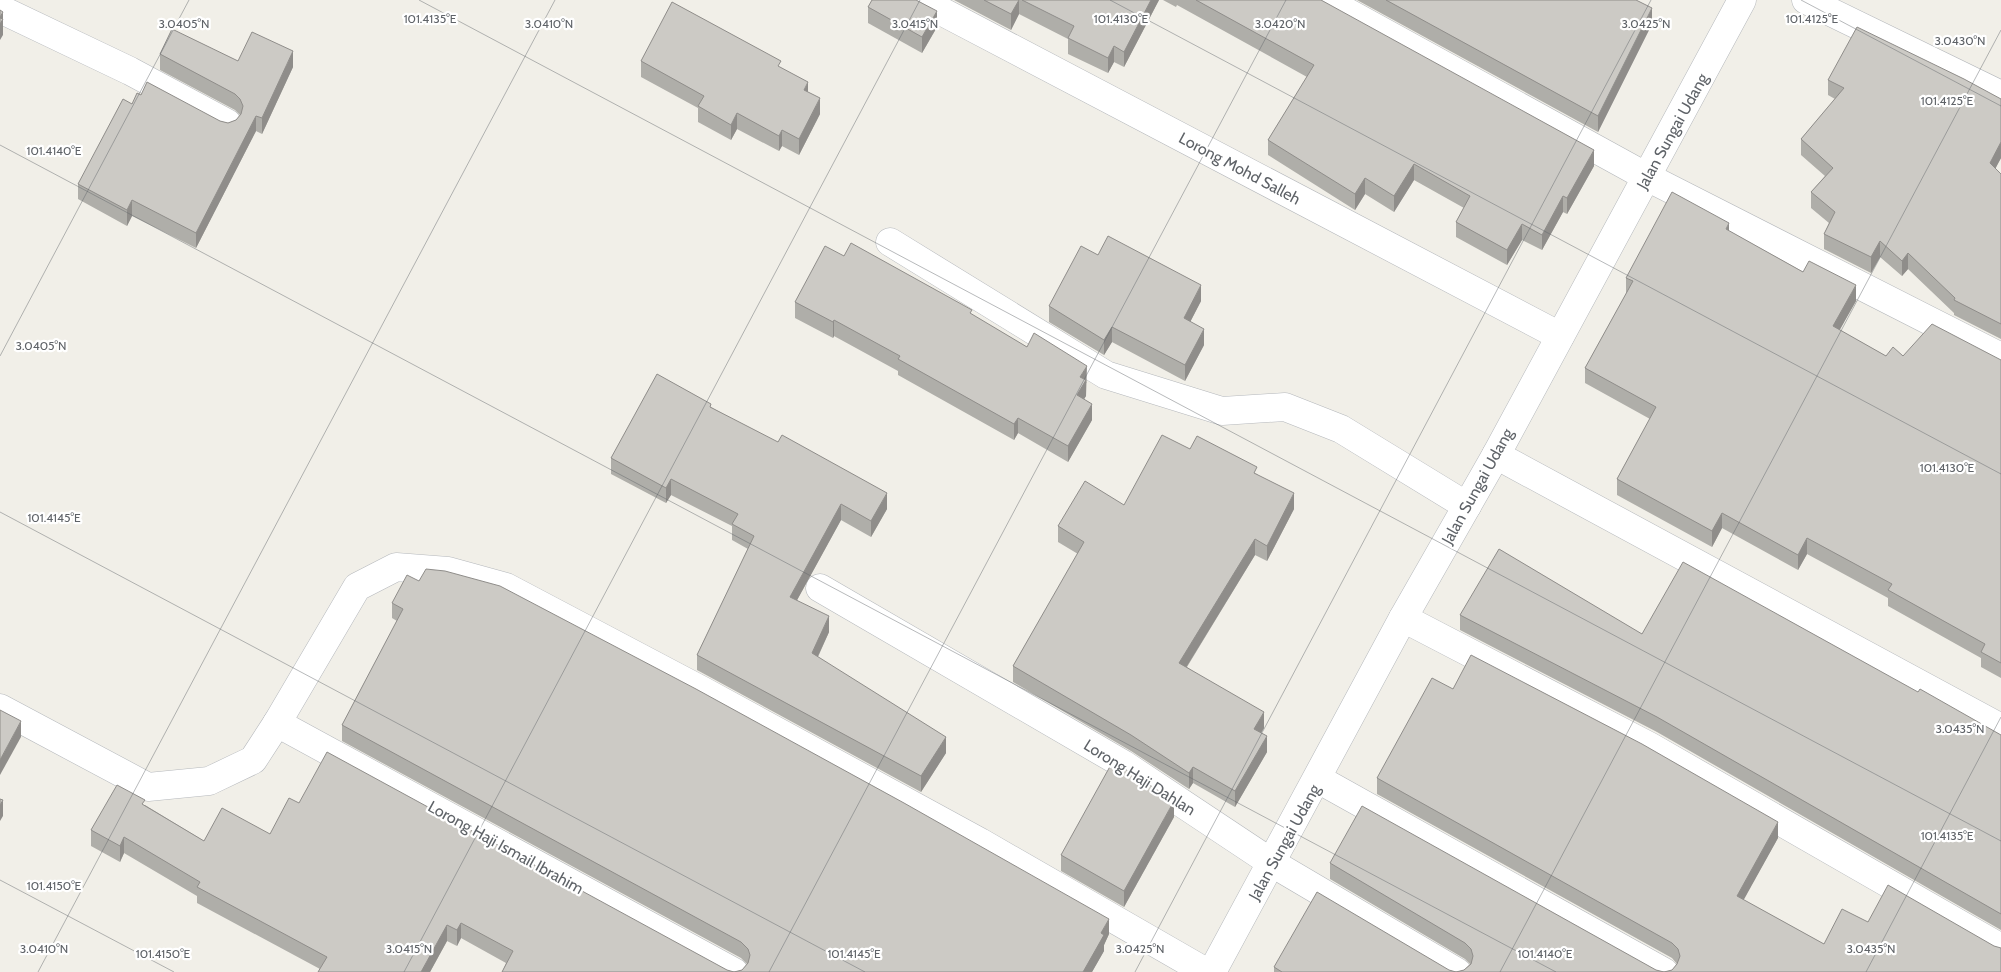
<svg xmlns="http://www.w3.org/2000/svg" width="2001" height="972" viewBox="0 0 2001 972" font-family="Cabin,sans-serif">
<rect width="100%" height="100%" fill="#f1efe8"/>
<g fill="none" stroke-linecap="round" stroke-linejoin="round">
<defs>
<g id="minor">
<polyline points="920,0 1560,336"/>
<polyline points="1325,0 1647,177 2001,357"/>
<polyline points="1806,0 2001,95"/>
<polyline points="0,9 130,71 227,123"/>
<polyline points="890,242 1106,375 1222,411 1285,407 1341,429 1467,506"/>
<polyline points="1496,455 2001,728"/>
<polyline points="820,588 1123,764 1272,863 1457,972"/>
<polyline points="1403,618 1649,746 2001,948"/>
<polyline points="0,708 148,787 209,781 253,760 277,723 357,587 396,567 448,571 506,587 703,691 980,842 1206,972"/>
<polyline points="277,723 734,972"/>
<polyline points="1318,779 1664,972"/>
</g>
<polyline id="tertiary" points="1212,972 1403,618 1496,455 1742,0"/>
</defs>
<use href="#minor" stroke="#b5b8bc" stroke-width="29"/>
<use href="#tertiary" stroke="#b5b8bc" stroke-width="29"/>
<use href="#minor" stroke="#fff" stroke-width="28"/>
<use href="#tertiary" stroke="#fff" stroke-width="28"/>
</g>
<g fill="#afaea9">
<polygon points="954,0 1159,0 1124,67 1114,62 1108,73 1068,54 1068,39 1019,14 1011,30"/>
<polygon points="1163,0 1321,0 1594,166 1567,214 1563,212 1542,250 1522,240 1507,265 1456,237 1456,222 1464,208 1414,180 1394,212 1365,194 1355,210 1268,155 1268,140 1307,77 1177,5 1176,7"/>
<polygon points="1357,0 1636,0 1652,24 1598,132"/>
<polygon points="868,7 937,27 922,53 868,23"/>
<polygon points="160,54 293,67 262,134 256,131 196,248 132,216 127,226 78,199 78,184 132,104 141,95 220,121 228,123 236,120 240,115 235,110 160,70"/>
<polygon points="641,61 781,68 808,92 820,114 799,155 782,146 779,151 737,129 731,140 698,122 698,108 641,77"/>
<polygon points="1828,80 2001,99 2001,158 1995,168 2001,174 2001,339 1954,315 1954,313 1908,269 1902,276 1880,257 1871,273 1824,249 1824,234 1829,223 1811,208 1811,192 1825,176 1801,155 1801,139 1835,99 1828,95"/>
<polygon points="1729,231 1856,301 1839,330 1886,356 2001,360 2001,678 1981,667 1981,658 1888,606 1888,598 1807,554 1798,570 1722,528 1712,547 1617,495 1617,479 1650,419 1585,383 1585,368 1626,294 1626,278"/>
<polygon points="1098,255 1201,301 1190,322 1204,345 1185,381 1112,342 1104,355 1049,322 1049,306"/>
<polygon points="844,256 972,315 1087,382 1086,383 1086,396 1084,399 1092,420 1068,462 1018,433 1014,440 898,375 898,371 834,336 833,338 795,318 795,302"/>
<polygon points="711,407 887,509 871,537 841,520 797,600 829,632 818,657 946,753 921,792 697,670 697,655 748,549 732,540 732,526 671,495 666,503 611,474 611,458"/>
<polygon points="1190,449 1257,474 1294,509 1267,561 1255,555 1187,667 1264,728 1261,733 1267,752 1235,807 1193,783 1189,789 1131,751 1013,682 1013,666 1078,554 1058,542 1058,526 1124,505"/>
<polygon points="392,603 1109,934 1104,945 1104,951 1092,972 502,972 506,963 461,938 457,946 447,941 430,972 318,972 320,969 197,903 197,896 124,853 120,862 91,846 91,830 145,805 204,841 270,834 299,803 727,970 734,972 742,970 747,964 741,958 342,741 342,725 397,621 392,618"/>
<polygon points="1460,615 1642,634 1918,692 2001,735 2001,930 1657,732 1460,630"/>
<polygon points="1453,689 1778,838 1743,900 1824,944 1868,922 1994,946 2001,972 1274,972 1274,967 1449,970 1456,972 1464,970 1470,964 1465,959 1330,879 1330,863 1656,970 1664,972 1672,970 1677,964 1672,958 1377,794 1377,778"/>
<polygon points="1174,817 1124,907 1061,871 1061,855"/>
</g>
<g fill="#8f8d8a">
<polygon points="1019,0 1019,14 1011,30 1011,14"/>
<polygon points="1151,0 1159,0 1124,67 1124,52"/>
<polygon points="1652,8 1652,24 1598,132 1598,116"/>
<polygon points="937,11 937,27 922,53 922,37"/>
<polygon points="3,12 3,35 0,40 0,17"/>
<polygon points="1114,46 1114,62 1108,73 1108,58"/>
<polygon points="293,51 293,67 262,134 262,118"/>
<polygon points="808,82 808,98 804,90"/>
<polygon points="820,98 820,114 799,155 799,139"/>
<polygon points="737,113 737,129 731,140 731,125"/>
<polygon points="256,116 256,131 196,248 196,233"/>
<polygon points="782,130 782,146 779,151 779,136"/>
<polygon points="2001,142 2001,158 1990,179 1990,163"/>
<polygon points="1594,150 1594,166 1567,214 1567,198"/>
<polygon points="1414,164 1414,180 1394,212 1394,196"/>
<polygon points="1365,178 1365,194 1355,210 1355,194"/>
<polygon points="1563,196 1563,212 1542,250 1542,235"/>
<polygon points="132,200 132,216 127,226 127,210"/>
<polygon points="1729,223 1729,238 1726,229"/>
<polygon points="1522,224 1522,240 1507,265 1507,250"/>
<polygon points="1880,241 1880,257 1871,273 1871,257"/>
<polygon points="1908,253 1908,269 1902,276 1902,261"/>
<polygon points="1201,285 1201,301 1184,334 1184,318"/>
<polygon points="1856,285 1856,301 1833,342 1833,326"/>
<polygon points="834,320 834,336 833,338 833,322"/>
<polygon points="1112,327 1112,342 1104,355 1104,340"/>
<polygon points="1204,329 1204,345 1185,381 1185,365"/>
<polygon points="1087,366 1086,396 1077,411 1077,395 1080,377"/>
<polygon points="1092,404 1092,420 1068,462 1068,446"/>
<polygon points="1018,418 1018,433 1014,440 1014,424"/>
<polygon points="671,479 671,495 666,503 666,488"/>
<polygon points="887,493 887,509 871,537 871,521"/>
<polygon points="1294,493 1294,509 1267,561 1267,546"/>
<polygon points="841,504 841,520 790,613 790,597"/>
<polygon points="1722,513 1722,528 1712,547 1712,531"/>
<polygon points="1807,538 1807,554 1798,570 1798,555"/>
<polygon points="1255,539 1255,555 1179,679 1179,663"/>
<polygon points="829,616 829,632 812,669 812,653"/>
<polygon points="1264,712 1264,728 1254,745 1254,729"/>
<polygon points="21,721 21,737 0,775 0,760"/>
<polygon points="1267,736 1267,752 1235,807 1235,791"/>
<polygon points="946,737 946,753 921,792 921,776"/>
<polygon points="1193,767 1193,783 1189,789 1189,773"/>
<polygon points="3,800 3,816 0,821 0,805"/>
<polygon points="1174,801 1174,817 1124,907 1124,891"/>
<polygon points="1778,822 1778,838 1737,912 1737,896"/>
<polygon points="124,837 124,853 120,862 120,846"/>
<polygon points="1109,919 1109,934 1104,945 1104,951 1092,972 1083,972 1101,933"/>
<polygon points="461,923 461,938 457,946 457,930"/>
<polygon points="447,925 447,941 430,972 421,972"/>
</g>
<g fill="#cccac5" stroke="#8f8d8a">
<polygon points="872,0 916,0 937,11 922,37 868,7"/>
<polygon points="984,0 1019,0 1011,14"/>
<polygon points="1022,0 1151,0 1124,52 1114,46 1108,58 1068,38 1074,26"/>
<polygon points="1196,0 1321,0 1594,150 1567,198 1563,196 1542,235 1522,224 1507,250 1456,222 1470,196 1414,164 1394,196 1365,178 1355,194 1268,140 1314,65"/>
<polygon points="1386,0 1636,0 1652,8 1598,116"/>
<polygon points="672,2 781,61 778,66 808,82 804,90 820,98 799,139 782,130 779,136 737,113 731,125 698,106 704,96 641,61"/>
<polygon points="0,10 3,12 0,17"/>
<polygon points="0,18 3,19 0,24"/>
<polygon points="1857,27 1964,79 2001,99 2001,142 1990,163 2001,174 2001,324 1954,300 1955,298 1908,253 1902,261 1880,241 1871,257 1824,234 1835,212 1811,192 1833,168 1801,139 1844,88 1828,80"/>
<polygon points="172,29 238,61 252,32 293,51 262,118 256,116 196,233 132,200 127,210 78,184 123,99 132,104 137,93 141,95 147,82 220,121 228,123 236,120 241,114 243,106 240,99 235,94 160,54"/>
<polygon points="1672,192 1729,223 1726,229 1803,272 1809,261 1856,285 1833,326 1886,356 1893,347 1903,356 1932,324 2001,360 2001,663 1981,652 1985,644 1888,590 1892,584 1807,538 1798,555 1722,513 1712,531 1617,479 1656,407 1585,368 1633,281 1626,278"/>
<polygon points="1108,236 1201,285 1184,318 1204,329 1185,365 1112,327 1104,340 1049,306 1081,246 1098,255"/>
<polygon points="851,243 972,310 970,313 1027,347 1034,333 1087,366 1080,377 1086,380 1077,395 1092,404 1068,446 1018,418 1014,424 898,359 900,356 834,320 833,322 795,302 825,246 844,256"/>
<polygon points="657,374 711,404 710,407 778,442 782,435 887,493 871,521 841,504 790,597 829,616 812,653 946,737 921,776 697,655 754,536 732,524 738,514 671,479 666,488 611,458"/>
<polygon points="1162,435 1190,449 1197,436 1257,467 1254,473 1294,493 1267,546 1255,539 1179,663 1264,712 1254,729 1267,736 1235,791 1193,767 1189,773 1131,735 1013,666 1084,542 1058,526 1085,481 1124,505"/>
<polygon points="1499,549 1642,634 1683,562 1918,692 1920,689 2001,735 2001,914 1657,717 1460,615"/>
<polygon points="426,569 445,571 500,586 696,689 904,803 1109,919 1101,933 1104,935 1083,972 502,972 513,951 461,923 457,930 447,925 421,972 318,972 327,957 197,887 200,882 124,837 120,846 91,830 117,785 145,800 142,804 204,841 222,808 270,834 289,798 299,803 327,752 727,970 734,972 742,970 748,963 750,955 748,949 741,942 342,725 403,609 392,603 407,575 419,581"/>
<polygon points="1471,655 1642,744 1778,822 1737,896 1824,944 1842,909 1868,922 1888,885 1994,946 2001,948 2001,972 1282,972 1274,967 1317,892 1449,970 1456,972 1464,970 1471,964 1473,956 1471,949 1465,943 1330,863 1362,806 1656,970 1664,972 1672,970 1677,964 1680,956 1678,949 1672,943 1377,778 1432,678 1453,689"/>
<polygon points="0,710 21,721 0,760"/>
<polygon points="1113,761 1174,801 1124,891 1061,855"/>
<polygon points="0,799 3,800 0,805"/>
</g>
<path fill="none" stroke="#5f6368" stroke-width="1" stroke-opacity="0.45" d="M419 0 2001 841M1110 0 2001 474M1801 0 2001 106M0 145 1556 972M0 356 189 0M0 512 865 972M0 880 174 972M38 972 555 0M404 972 920 0M769 972 1286 0M1135 972 1651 0M1500 972 2001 30M1866 972 2001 717"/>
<g text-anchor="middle" stroke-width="4.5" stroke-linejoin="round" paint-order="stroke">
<g font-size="16" fill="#5f6368" stroke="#fff">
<text transform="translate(1672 131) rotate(-61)" y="6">Jalan Sungai Udang</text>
<text transform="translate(1240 168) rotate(28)" y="6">Lorong Mohd Salleh</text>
<text transform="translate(1477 486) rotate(-61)" y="6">Jalan Sungai Udang</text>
<text transform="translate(1140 777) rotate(32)" y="6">Lorong Haji Dahlan</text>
<text transform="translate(1284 842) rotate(-61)" y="6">Jalan Sungai Udang</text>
<text transform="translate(506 847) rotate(29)" y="6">Lorong Haji Ismail Ibrahim</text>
</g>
</g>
<g font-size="12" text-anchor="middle" fill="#5f6368" stroke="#fff" stroke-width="4.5" stroke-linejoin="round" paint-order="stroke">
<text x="430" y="23">101.4135°E</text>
<text x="1812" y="23">101.4125°E</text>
<text x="1121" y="23">101.4130°E</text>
<text x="184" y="28">3.0405°N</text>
<text x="549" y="28">3.0410°N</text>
<text x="915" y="28">3.0415°N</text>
<text x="1280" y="28">3.0420°N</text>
<text x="1646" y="28">3.0425°N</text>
<text x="1960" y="45">3.0430°N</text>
<text x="1947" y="105">101.4125°E</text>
<text x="54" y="155">101.4140°E</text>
<text x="41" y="350">3.0405°N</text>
<text x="1947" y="472">101.4130°E</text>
<text x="54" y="522">101.4145°E</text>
<text x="1960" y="733">3.0435°N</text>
<text x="1947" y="840">101.4135°E</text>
<text x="54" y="890">101.4150°E</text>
<text x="44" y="953">3.0410°N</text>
<text x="409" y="953">3.0415°N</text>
<text x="1140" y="953">3.0425°N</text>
<text x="1871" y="953">3.0435°N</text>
<text x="163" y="958">101.4150°E</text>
<text x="854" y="958">101.4145°E</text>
<text x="1545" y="958">101.4140°E</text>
</g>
</svg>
